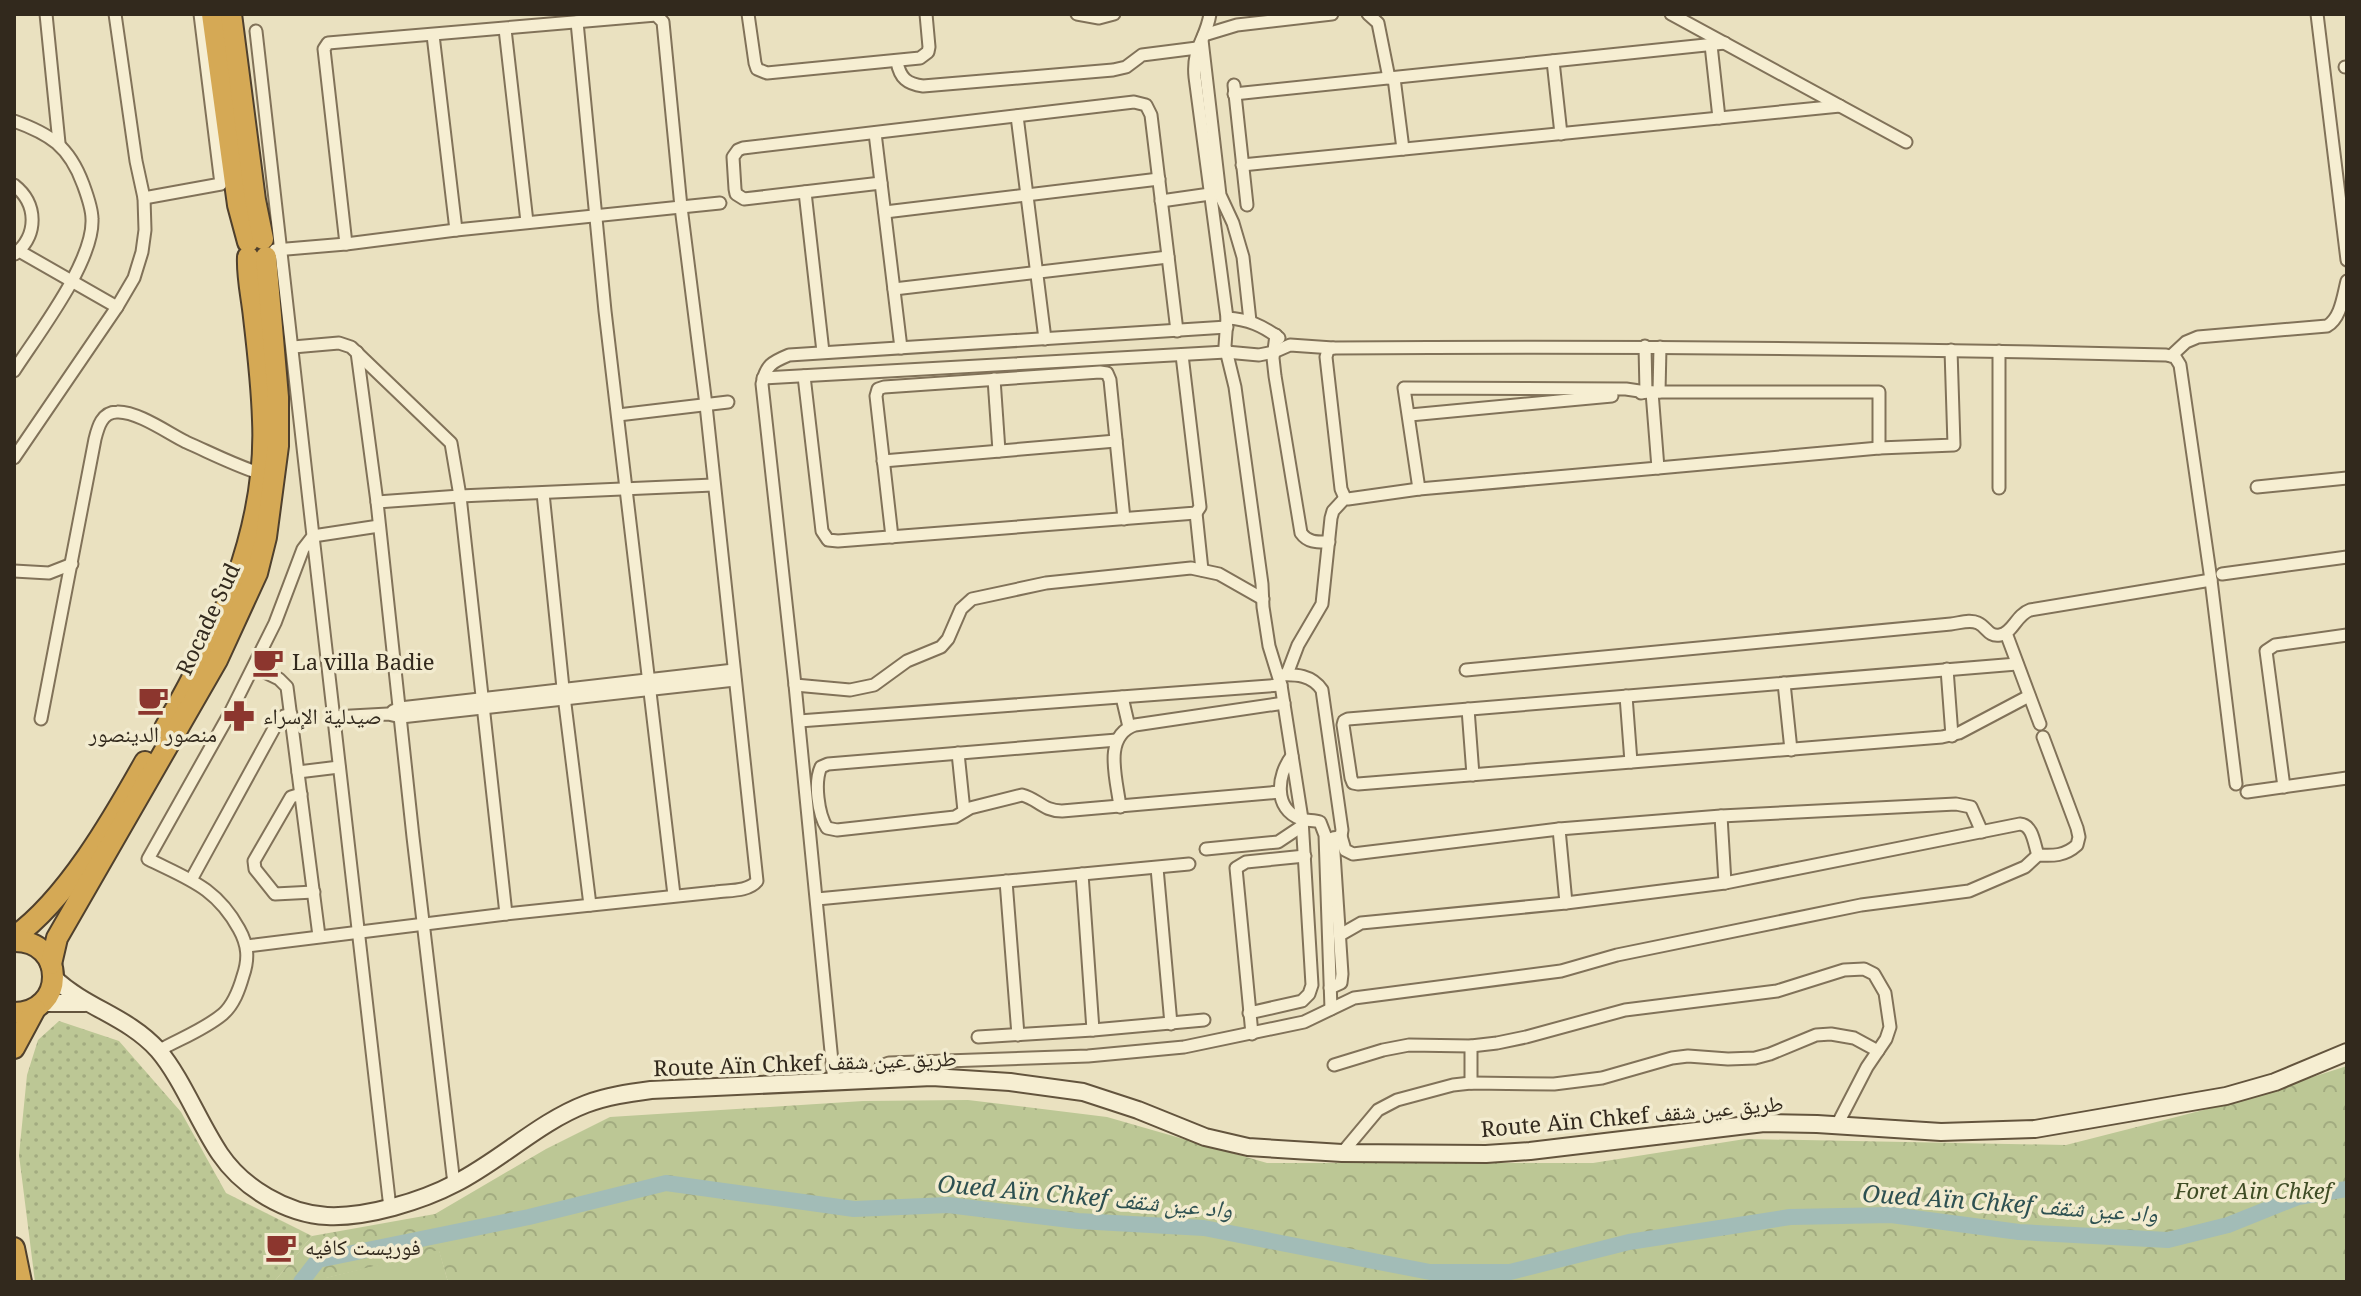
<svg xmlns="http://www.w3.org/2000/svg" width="2361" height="1296" viewBox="0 0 2361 1296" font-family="'Noto Serif','Noto Naskh Arabic',serif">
<defs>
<pattern id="grass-dots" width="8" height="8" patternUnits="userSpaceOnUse" patternTransform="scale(2)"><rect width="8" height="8" fill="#bcc795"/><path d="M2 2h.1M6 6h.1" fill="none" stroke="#a2ab80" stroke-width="1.8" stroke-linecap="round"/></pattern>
<pattern id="forest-crowns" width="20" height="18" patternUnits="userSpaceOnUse" patternTransform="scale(2)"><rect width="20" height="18" fill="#bcc795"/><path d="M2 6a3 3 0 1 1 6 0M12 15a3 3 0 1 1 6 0" fill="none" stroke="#a2ab80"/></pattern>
</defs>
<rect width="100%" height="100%" fill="#eae1c0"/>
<polygon fill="url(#grass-dots)" points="59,1021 119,1041 181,1112 226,1193 312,1236 274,1282 35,1282 19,1155 27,1075 38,1040"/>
<polygon fill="url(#forest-crowns)" points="2347,1066 2347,1282 448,1282 439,1251 326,1278 323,1282 274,1282 312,1236 435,1214 546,1149 610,1117 863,1101 968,1100 1107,1117 1267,1163 1593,1163 1745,1139 2066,1145 2231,1103"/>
<polygon fill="#bcc795" points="439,1250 448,1282 323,1282 325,1278"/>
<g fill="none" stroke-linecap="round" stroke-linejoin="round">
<polyline stroke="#a2bcb7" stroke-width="16" points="301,1282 318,1260 529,1217 666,1183 854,1209 948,1205 1078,1221 1204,1228 1430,1272 1510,1272 1629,1242 1790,1217 1891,1215 2019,1232 2168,1240 2228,1225 2298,1197 2347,1189"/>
<defs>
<g id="street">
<polyline points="46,14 59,143"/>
<polyline points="748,14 755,63 757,69 767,73 920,58 928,52 929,47 926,14"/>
<polyline points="1077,14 1099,18 1114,14"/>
<path d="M1210 14C1206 40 1192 47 1195 77L1227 318 1225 346 1235 387 1262 584 1263 607 1269 646 1281 685 1302 819 1312 985 1309 994 1302 1001 1249 1013"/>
<polyline points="1368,14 1378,23 1389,78"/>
<polyline points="1671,14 1906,142"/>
<polyline points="2317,14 2347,260"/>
<polyline points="577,22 605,311 674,895"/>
<polyline points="505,29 527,222"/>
<polyline points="433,35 456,230"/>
<polyline points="1204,35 1237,25 1332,14"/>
<polyline points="1202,40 1220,195 1233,223 1243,257 1250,321"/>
<polyline points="1711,45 1719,118"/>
<polyline points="1553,61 1561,134"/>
<path d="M897 62C900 78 907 84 923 86L1113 70 1126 67 1142 55 1197 48"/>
<polyline points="2345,67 2347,67"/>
<polyline points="1394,78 1403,149"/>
<polyline points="1234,85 1247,205"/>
<polyline points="1234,94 1725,43"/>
<polyline points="1017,116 1045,339"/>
<path d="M14 121C50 134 69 146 83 184 87 195 92 208 92 219 94 262 37 335 14 371"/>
<polyline points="875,133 901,348"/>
<polyline points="1242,165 1840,106"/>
<polyline points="881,183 744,199 736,194 735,189 733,157 738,150 743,148 1134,102 1146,105 1151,115 1177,331"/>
<path d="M14 185C38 204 38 235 15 254"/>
<polyline points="805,192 823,352"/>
<polyline points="144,198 221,184 200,14"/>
<polyline points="1161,201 1210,194"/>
<polyline points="885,212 1159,179"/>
<polyline points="275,250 346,244 456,230 720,203"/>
<polyline points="19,251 117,307"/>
<polyline points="894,289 1168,257"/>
<path d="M1227 318C1248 319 1263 326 1279 338"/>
<path d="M1276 335 1273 358 1275 376 1301 533C1308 543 1318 542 1329 542"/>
<polyline points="293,347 339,343 351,347 451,443 460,496 506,914"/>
<polyline points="1999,351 1999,488"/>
<polyline points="357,352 377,502 413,837 454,1184"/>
<path d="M2171 356 2186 342 2198 337 2327 326C2341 318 2343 296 2347 281"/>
<polyline points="804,376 822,531 828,540 838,541 1196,513 1200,507 1182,355"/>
<polyline points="763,378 1226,352 1259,355 1274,352 1290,345 1333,348"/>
<polyline points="994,379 999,451"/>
<path d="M1652 392 1658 468 1419 489 1348 499 1345 498 1341 489 1326 357 1328 350 1333 348C1611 346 1888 348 2166 355L2175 357 2180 365 2211 580 2236 784"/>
<polyline points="1659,392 1660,347"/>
<polyline points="1641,393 1646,392 1645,346"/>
<polyline points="618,415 728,402"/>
<polyline points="1410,415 1612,396"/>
<polyline points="14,458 117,307 134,278 142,252 145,230 144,198 136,161 115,14"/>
<polyline points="883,461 1116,441"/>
<polyline points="1658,468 1879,448 1954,445 1951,350"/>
<polyline points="2257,487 2347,478"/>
<polyline points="1419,489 1404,388 1626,389 1646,392 1879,392 1879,448"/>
<polyline points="543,493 563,688 590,905"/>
<polyline points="377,502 460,496 713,485"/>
<polyline points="1196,513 1202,570"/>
<polyline points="379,526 313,536 390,1208"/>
<polyline points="892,537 876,396 878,389 884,387 1100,372 1107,373 1110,380 1124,519"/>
<polyline points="14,571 49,573 72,564"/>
<polyline points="2222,574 2347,557"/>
<polyline points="2006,633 2040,724"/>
<polyline points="2017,664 1348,719 1344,721 1343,725 1351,778 1353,783 1358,784 1942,737 1959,733 2029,696"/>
<polyline points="254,667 279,679 287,687 319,936"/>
<polyline points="1947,669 1952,736"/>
<path d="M1466 670 1951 624C1960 623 1970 619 1978 623 1987 627 1988 637 2000 635 2013 633 2016 615 2030 610L2211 580"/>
<polyline points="1287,674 1298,645 1322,604 1331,518 1333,511 1345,498"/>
<path d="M1279 675C1296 674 1312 675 1322 690L1342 830 1341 836 1334 838"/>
<polyline points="1784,683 1791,750"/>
<polyline points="795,685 850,690 874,685 907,661 941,647 948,639 961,609 972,599 1046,583 1191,568 1219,574 1263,599"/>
<polyline points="1626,696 1631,762"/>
<polyline points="1122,697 1129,727"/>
<polyline points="1468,709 1473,775"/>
<polyline points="393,711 400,708 734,670"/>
<polyline points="333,717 388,714 401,717 735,680"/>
<path d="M41 719 95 439C98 427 102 412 117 412 137 411 168 433 186 442 211 453 236 466 262 474"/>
<polyline points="799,721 1281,685"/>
<path d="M1117 740 828 764 821 767C814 782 818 814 827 828L837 830 955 817 970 808 1022 795C1038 799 1043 811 1062 811L1280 792"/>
<polyline points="958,753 964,811"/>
<path d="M1292 756C1277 775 1273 809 1301 819 1307 821 1314 820 1320 822L1325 835 1331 1009"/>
<polyline points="298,772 339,767"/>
<polyline points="2284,787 2266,651 2275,645 2347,635"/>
<polyline points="2247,792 2347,778"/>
<polyline points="301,794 291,797 254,861 255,869 275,894 314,892"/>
<path d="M1120 807C1117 780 1102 736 1135 725L1284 703"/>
<polyline points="1721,816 1725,883"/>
<polyline points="1559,829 1566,903"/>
<polyline points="1341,836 1345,850 1353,854 1559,829 1721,816 1956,804 1971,807 1982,832"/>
<polyline points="1206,849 1278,842 1302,826"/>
<polyline points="1157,868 1171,1024"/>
<polyline points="1082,874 1093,1030"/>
<polyline points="191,880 277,723 284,716 291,714"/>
<polyline points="1006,881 1018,1035"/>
<polyline points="817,899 1189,864"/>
<path d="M1340 935 1361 923 1566 903 1725 883 2020 824C2033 825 2034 844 2038 855"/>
<path d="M247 946 506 914 716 892C728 890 748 892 757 881L706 405 681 207 663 22 656 15 328 43 324 49 346 244"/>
<polyline points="1330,988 1341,983 1342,974 1333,838"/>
<polyline points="1252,1034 1236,868 1246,862 1305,856"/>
<polyline points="978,1037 1093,1030 1204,1020"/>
<polyline points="1471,1046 1471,1083"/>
<path d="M158 1051C179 1039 204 1030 223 1014 234 1004 239 990 243 976 249 959 248 945 239 929 216 887 188 879 148 859L230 713 275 623 303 549 313 536 256 31"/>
<polyline points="1334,1065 1383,1050 1409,1045 1471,1046 1497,1043 1526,1037 1625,1010 1777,991 1844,970 1864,969 1874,974 1885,993 1890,1027 1886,1039 1867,1067 1837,1125"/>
<path d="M879 1080 881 1066 889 1063 1088 1056 1184 1047 1304 1022 1354 998 1561 971 1617 955 1861 905 1969 891 2025 867 2038 855C2053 856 2065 856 2077 845L2079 837 2077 828 2043 737"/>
<path d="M834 1082 795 685 762 384C766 365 772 362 789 355L1227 327"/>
<polyline points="1342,1153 1378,1110 1397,1100 1453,1085 1471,1083 1554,1084 1602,1078 1672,1058 1688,1056 1728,1059 1755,1058 1770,1054 1816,1035 1831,1034 1854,1038 1878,1051"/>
</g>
<g id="secondary">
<path d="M54 978C87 1009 127 1016 158 1050 182 1078 199 1123 220 1154 243 1188 287 1214 327 1216 366 1218 422 1201 456 1183 501 1160 539 1122 586 1104 607 1096 629 1093 651 1090L932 1077 1010 1082 1083 1092 1138 1110 1205 1137 1248 1147 1342 1153 1486 1154 1530 1151 1764 1123 1817 1124 1941 1132 2035 1129 2226 1096 2275 1082 2347 1052"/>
<polyline points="42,1003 85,1003"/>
</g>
<g id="highway">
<polyline points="212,14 238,205 248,242"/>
<polyline points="231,14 255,200 263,239"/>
<path d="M165 728C219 634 268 531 263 420 262 385 258 351 254 317 252 297 247 277 248 257"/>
<path d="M14 937C67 899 113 819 145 762"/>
<path d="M14 941C66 940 66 1013 14 1013"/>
<polyline points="51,964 57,938 217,660 257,573 266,537 278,446 278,397 266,257"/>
<polyline points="14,1048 35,1009"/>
<polyline points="14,1248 21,1282"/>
</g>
</defs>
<use href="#street" stroke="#817259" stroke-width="15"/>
<use href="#secondary" stroke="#63543d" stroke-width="20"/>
<use href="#highway" stroke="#4f402d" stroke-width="24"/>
<use href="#street" stroke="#f6eed2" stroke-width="11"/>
<use href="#secondary" stroke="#f6eed2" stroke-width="16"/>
<use href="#highway" stroke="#d5a955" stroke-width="20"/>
</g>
<defs>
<symbol id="cafe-bare" viewBox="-9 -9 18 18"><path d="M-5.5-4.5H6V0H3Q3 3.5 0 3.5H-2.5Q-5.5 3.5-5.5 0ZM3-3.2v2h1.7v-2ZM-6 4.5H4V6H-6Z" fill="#8c362e" stroke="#f2ebcf" stroke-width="2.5" paint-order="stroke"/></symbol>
<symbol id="pharmacy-bare" viewBox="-9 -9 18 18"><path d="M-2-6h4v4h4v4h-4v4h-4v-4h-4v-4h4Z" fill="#8c362e" stroke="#f2ebcf" stroke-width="2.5" paint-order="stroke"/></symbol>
</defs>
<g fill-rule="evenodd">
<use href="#cafe-bare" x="246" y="640" width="44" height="44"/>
<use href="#cafe-bare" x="131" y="678" width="44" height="44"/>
<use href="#pharmacy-bare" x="217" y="694" width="44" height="44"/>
<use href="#cafe-bare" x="259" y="1225" width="44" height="44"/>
</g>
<g text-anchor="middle" stroke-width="7" stroke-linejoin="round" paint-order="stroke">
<g font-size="22" fill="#32291d" stroke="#f2ebcf">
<text transform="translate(208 619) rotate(-65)" y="8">Rocade Sud</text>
<text transform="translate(805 1063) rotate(-2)" y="8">Route Aïn Chkef طريق عين شقف</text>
<text transform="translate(1632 1116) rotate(-5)" y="8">Route Aïn Chkef طريق عين شقف</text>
</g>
<g font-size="22" fill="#32291d" stroke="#f2ebcf" text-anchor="start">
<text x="292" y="670">La villa Badie</text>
<text x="263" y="724">صيدلية الإسراء</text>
<text x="153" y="742" text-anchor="middle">منصور الدينصور</text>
<text x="305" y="1255">فوريست كافيه</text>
</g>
<g font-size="22" font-style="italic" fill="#3f4d25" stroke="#f2ebcf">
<text x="2253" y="1199">Foret Ain Chkef</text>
</g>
<g font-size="24" font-style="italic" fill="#2d5051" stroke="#f2ebcf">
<text transform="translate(1085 1197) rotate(5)" y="8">Oued Aïn Chkef واد عين شقف</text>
<text transform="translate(2010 1204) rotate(4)" y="8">Oued Aïn Chkef واد عين شقف</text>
</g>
</g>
<rect width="2361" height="1296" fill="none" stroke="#32291d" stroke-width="32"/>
</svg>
